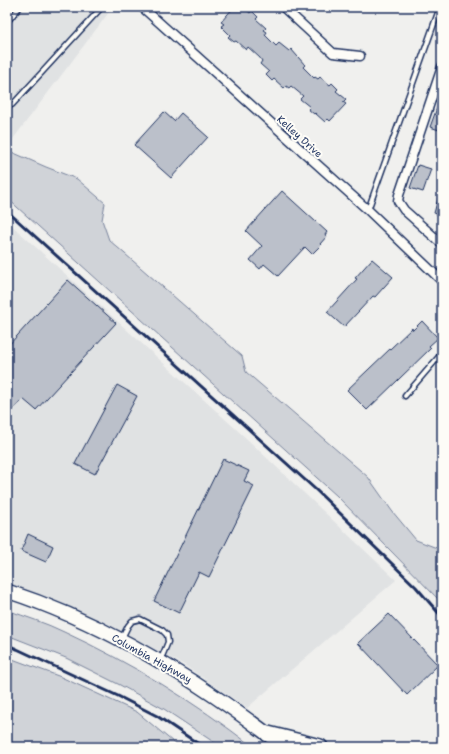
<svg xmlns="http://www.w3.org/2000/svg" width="449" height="754" viewBox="0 0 449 754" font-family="'Shantell Sans',sans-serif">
<rect width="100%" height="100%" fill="#f0f0ee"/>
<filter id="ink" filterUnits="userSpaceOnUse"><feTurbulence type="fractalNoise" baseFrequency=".025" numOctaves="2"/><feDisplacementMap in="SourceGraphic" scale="8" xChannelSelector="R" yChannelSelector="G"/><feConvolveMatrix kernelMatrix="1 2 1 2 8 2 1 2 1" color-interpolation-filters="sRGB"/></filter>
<g filter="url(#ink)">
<g fill="#e0e2e3">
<polygon points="7,7 113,7 7,147"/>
<polygon points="7,221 247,439 396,580 247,708 184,665 138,640 110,625 48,600 7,585"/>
</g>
<g fill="#d0d3d8" stroke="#76819b">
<polygon points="7,150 46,167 77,179 105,203 102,220 109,240 242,356 246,372 368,477 392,511 416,540 442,550 442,603 337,496 7,198"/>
<path d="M7 610C26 617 46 623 64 632 131 663 195 702 253 747H221L164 709 120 685 66 658 7 635Z"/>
<polygon points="7,657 61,677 137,712 179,747 7,747"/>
</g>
<g fill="#bbc0ca" stroke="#1b2f5e">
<polygon points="234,7 243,7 250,13 252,11 258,17 256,19 266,28 264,30 267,32 265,35 276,46 279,43 289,51 291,49 305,65 303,67 314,78 315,77 318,79 320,77 330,85 332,83 338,89 336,91 346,99 343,102 346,104 330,121 328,119 325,122 315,113 314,114 308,109 310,107 300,99 303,96 291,86 289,88 286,86 284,88 274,79 272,81 266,75 269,72 260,64 262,61 260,58 248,47 246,50 236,41 234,42 228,37 230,35 221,26 224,24 221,22"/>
<polygon points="441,97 442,98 442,131 430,127"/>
<polygon points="164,112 174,121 181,113 208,137 171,178 134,145"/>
<polygon points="418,165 431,169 423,192 410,188"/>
<polygon points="282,191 327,232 325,235 327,236 320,244 321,245 312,254 305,247 278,276 264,264 260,269 250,260 262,246 246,231"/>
<polygon points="440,192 442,192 442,216 434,213"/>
<polygon points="372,259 393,277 375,297 373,296 344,327 327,312 357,279 355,278"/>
<polygon points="68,280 116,323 36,410 23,399 13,410 7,405 7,347"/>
<polygon points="422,321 438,338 429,346 431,348 367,410 347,390 412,328 413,330"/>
<polygon points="117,385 137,396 95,474 75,464"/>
<polygon points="223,459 249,471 244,481 254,486 209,577 199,572 179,613 154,601"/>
<polygon points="28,534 53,546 46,562 21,551"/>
<polygon points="389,614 438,665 407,695 358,643"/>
</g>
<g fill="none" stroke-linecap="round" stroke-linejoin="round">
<defs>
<g id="lane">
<polyline points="7,22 20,7"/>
<polyline points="7,105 12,105 102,7"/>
<polyline points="368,210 440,7"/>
<polyline points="405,396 442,353"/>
<polyline points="122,638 128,626 132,621 140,619 162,630 167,635 168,642 161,659"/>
</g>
<g id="street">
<polyline points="142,7 368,210 442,281"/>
<polyline points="283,7 333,53 360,56"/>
<polyline points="442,67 399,195 398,201 404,210 442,244"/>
</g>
<path id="primary" d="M7 591C108 624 201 682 284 747"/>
<polyline id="highway" points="268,734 320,747"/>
</defs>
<use href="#lane" stroke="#1b2f5e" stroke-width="7"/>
<use href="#street" stroke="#1b2f5e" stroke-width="11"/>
<use href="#primary" stroke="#1b2f5e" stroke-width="16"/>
<use href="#highway" stroke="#1b2f5e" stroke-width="18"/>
<use href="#lane" stroke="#fdfcf7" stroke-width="4"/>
<use href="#street" stroke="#fdfcf7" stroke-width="8"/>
<use href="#primary" stroke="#fdfcf7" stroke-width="13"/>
<use href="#highway" stroke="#fdfcf7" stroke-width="15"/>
<g stroke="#1b2f5e" stroke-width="3">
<polyline points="7,211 315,489 416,587 442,617"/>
<polyline points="7,645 17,649 118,696 157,716 203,747"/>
</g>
</g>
</g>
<g text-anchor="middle" stroke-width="4" stroke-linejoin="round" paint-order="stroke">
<g font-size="10" fill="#1b2f5e" stroke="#fdfcf7">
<text transform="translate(300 136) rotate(42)" y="4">Kelley Drive</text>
<text transform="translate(152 658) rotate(29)" y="4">Columbia Highway</text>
</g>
</g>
<rect width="449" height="754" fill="none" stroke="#fdfcf7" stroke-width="24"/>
<rect x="12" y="12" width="425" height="730" fill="none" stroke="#1b2f5e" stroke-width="1.5" filter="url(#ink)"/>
</svg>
